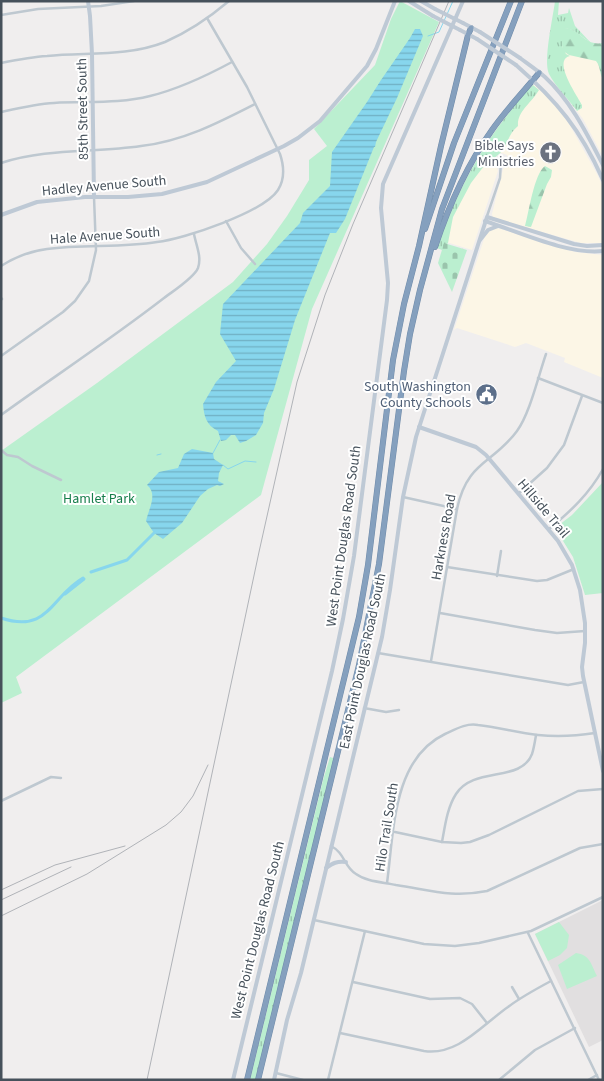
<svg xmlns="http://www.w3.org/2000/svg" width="604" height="1081" viewBox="0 0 604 1081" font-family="'Source Sans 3',sans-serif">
<defs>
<pattern id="grass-tufts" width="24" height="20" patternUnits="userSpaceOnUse" patternTransform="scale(1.25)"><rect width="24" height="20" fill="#bbefd0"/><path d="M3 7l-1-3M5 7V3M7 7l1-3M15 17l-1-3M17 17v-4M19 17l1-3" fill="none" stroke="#9ac4ac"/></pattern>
<pattern id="forest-firs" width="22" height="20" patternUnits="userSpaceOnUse" patternTransform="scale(1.25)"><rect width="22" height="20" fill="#bbefd0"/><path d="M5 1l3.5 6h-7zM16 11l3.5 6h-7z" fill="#9ac4ac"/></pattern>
<pattern id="cemetery-stones" width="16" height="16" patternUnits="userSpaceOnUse" patternTransform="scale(1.25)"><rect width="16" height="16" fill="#bbefd0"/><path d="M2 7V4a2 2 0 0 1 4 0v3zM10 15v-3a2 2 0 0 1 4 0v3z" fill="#9ac4ac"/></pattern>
<pattern id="water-rules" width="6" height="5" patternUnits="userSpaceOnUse" patternTransform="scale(1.25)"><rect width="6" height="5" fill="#87d6ed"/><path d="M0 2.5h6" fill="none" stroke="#70b0c3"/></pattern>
</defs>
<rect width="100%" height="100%" fill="#f0eeee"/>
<g fill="#fcf6e6">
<polygon points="556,46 603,49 603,157 583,119 553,80"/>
<polygon points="532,85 536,85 551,100 568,122 597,174 603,187 603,243 581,243 493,218 492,214 503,169 509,161 507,155 502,153 497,154 495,158 498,171 472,250 443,241 466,186 533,92"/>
<polygon points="495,228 501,229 575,252 603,255 603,378 564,362 565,358 526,343 515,347 457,328 454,330 485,236 487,232"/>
</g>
<polygon fill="#e1dfe0" points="603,900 603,1040 589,1047 535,934"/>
<g fill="url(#grass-tufts)">
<path d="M555 1H559L558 15 568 13 569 8 575 26 591 43 574 31 566 28 562 46 566 54 570 56C552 60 577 95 582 105V108L577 111C569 100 555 86 549 74 543 60 553 18 555 1Z"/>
<path d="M533 85 539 90 537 93C530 104 517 112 518 126 509 133 508 143 502 151 499 155 496 155 494 160L487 162 471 183 453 217 448 243 442 250 437 248C455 197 478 150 513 108 519 100 525 91 533 85Z"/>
<polygon points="330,757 333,758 334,763 256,1080 250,1080 323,780"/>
</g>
<g fill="url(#forest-firs)">
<path d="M566 28C582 31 584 46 603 43V79C599 73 601 67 596 61L569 55 563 51 562 45 563 30Z"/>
<path d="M545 166 552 170 551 177 547 184 531 227 525 226C529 212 534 174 545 166Z"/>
</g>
<polygon fill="url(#cemetery-stones)" points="444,243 467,250 452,292 438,263"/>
<g fill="#bbefd0">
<polygon points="400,1 439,22 312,309 261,495 16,677 22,693 1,703 1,451 97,383 233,282 267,244 287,216 309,180 309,160 327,146 314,129 375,65 391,19"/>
<polygon points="603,482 603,593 585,595 573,557 555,528 572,515"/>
<polygon points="559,922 569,935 567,948 560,955 548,961 535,934"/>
<path d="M576 953C590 955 591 964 597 976L567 989 558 965Z"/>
</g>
<g fill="url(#water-rules)">
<path d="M415 29H420L423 36 397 98 376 142 375 147H374L345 219 336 233H330L295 320 274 389 264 413 263 423 256 435 246 441 240 443 235 435H231L226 440 221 441 218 431C206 425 204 416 203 404L216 382 236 361 220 334 223 304 300 223 303 213 330 186 332 152 367 102 381 80 410 38Z"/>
<path d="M192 449 213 453 214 459 223 465 219 473 218 481 224 484 220 486 217 485 208 489 200 496 182 523 163 539 154 533 146 521C149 508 158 494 147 485L159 472 178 468 184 454Z"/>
</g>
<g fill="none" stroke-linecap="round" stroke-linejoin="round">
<g stroke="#87d6ed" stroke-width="1">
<polyline points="428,36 439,32 453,1"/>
<polyline points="213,453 220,440"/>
<polyline points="157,455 161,454"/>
<polyline points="223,465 228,469 245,461 256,462"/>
</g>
<g stroke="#87d6ed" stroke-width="3">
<polyline points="91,572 127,560 154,533"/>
<polyline points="65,594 84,579"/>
<path d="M1 618C49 634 51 596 83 578"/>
</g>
<defs>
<g id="highway">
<polyline points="425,229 454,143 511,1"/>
<path d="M435 247C449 205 467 165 492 130 506 110 523 92 539 73"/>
<polyline points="247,1080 359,617 368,565 393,360 404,304 419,246 441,146 468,35 471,28"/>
<polyline points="258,1080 359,665 379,564 404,371 410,334 420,290 442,209 522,1"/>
</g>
</defs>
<use href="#highway" stroke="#708ba9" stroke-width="6"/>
<g stroke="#bec8d0" stroke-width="2.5">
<polyline points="1,15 38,9 101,6 134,1"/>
<path d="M1 63C16 60 31 57 47 56 86 52 127 57 165 42 188 32 210 17 229 1"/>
<path d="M1 112C19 108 36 104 54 103 86 101 119 104 150 96 179 89 206 76 232 62"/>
<path d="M1 163C47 148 94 153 141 146 183 141 218 123 255 104"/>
<polyline points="487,216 500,178 501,160"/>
<polyline points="226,221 241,248 255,264"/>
<path d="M1 266C15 257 31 251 47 249 84 244 121 248 157 242 184 239 264 212 278 190 285 179 284 166 280 154L247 87 207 18"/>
<polyline points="1,298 2,299"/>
<polyline points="1,356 63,312 75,301 89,281 96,250 94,197"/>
<polyline points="538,378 603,403"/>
<path d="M1 415C55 376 111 339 164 298 173 291 194 278 198 268 202 257 196 245 194 234"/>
<polyline points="1,450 7,455 18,457 32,466 61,480"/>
<polyline points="518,494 547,468 564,445 582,396"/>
<polyline points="403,497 457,509"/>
<path d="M549 529C571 511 589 494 603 469"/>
<polyline points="447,567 537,581 547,580 574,569"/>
<polyline points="497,576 501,551"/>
<polyline points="440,613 535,630 557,633 585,631"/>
<polyline points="378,653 568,685 584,682"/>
<path d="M431 661 457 509C467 461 493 464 517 431 530 413 538 377 546 354"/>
<polyline points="364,708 386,712 399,710"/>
<polyline points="1,801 51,777 61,778"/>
<polyline points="395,832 442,842 461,843 470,842 489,835 578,791 603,789"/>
<path d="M442 842C445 826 447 808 456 794 474 766 521 783 532 754 534 748 535 741 536 735"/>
<path d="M331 846C345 853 344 867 356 874 367 882 383 882 396 885 430 890 452 898 487 891L580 848 603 844"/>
<path d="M387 883C394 833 392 759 445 734 456 729 466 723 478 725 498 727 518 733 538 735 557 737 576 736 595 733"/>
<polyline points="314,920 424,944 455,946 479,943 531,931 603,897"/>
<polyline points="528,933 599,1080"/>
<polyline points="353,982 430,999 460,998 472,1004 487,1023"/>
<polyline points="512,987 519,999"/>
<path d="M340 1033 424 1051C458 1056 482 1025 508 1007 521 997 536 989 551 981"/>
<polyline points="276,1073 303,1080"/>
<polyline points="328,1080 365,931"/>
<polyline points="499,1080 535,1050 575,1028"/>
<polyline points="588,1080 597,1075"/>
</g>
<g stroke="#bec9d5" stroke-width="4">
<polyline points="88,1 90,16 92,54 94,197"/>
<polyline points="409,1 433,16"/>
<polyline points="421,1 435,9"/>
<polyline points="463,23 480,32"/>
<polyline points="460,30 477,39"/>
<path d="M520 58C528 64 537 70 545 77 571 101 587 134 603 165"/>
<path d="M516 65C557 101 581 130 603 180"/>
<polyline points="1,215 37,202 85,197 128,197 162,194 207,182 284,146 298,138 320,121 367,66 376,49 395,1"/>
<path d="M485 221C519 232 568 255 603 251"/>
<polyline points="480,240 488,230 498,226"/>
<polyline points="419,427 476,447 486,455 558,541 572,565 580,590 585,623 585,643 582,667 583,676 603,771"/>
<path d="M326 868C333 863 337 861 346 862"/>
<polyline points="233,1080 332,671 343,619 354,556 387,300 388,283 381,208 383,184 463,1"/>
<polyline points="274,1080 287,1020 301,973 382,637 390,590 403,497 416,437 487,217 574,244 587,246 603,245"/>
</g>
<use href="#highway" stroke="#85a0be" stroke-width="5"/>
<g stroke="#b0b3b8" stroke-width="1">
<polyline points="1,890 55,865 125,846"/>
<polyline points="1,900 71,867"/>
<polyline points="1,916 87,874 166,825 181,812 193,796 208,765"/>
<polyline points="147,1080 259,552 297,382 325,295 353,224 449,1"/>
</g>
<g stroke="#bec9d5" stroke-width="4">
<polyline points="435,9 463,23"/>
<polyline points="433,16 460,30"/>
<polyline points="480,32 520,58"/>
<polyline points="477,39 516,65"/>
</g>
</g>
<defs>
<symbol id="church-disc" viewBox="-11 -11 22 22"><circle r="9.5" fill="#6b7280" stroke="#fff"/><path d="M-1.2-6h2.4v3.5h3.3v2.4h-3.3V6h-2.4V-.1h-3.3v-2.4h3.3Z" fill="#fff"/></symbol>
<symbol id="civic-disc" viewBox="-11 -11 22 22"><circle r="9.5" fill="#5c6f8a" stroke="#fff"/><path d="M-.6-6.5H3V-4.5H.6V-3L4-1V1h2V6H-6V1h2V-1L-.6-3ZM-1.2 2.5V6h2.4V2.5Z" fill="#fff"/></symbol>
</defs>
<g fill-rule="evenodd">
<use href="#church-disc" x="538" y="140" width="25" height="25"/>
<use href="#civic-disc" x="474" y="382" width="25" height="25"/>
</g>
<g text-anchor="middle" stroke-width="4" stroke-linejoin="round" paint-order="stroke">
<g font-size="14" fill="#46515b" stroke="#fff">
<text transform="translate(82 109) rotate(-91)" y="5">85th Street South</text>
<text transform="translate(104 185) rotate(-5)" y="5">Hadley Avenue South</text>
<text transform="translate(105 235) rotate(-4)" y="5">Hale Avenue South</text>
<text transform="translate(544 508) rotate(50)" y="5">Hillside Trail</text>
<text transform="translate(343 536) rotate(-82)" y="5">West Point Douglas Road South</text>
<text transform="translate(443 537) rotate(-80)" y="5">Harkness Road</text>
<text transform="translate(362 661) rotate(-78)" y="5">East Point Douglas Road South</text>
<text transform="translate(386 827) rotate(-81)" y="5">Hilo Trail South</text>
<text transform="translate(257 930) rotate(-76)" y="5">West Point Douglas Road South</text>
</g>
<g font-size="14" fill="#5b616d" stroke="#fff" text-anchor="end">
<text x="534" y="150">Bible Says<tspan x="534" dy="16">Ministries</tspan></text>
</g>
<g font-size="14" fill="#4e5e75" stroke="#fff" text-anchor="end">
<text x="471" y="391">South Washington<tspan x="471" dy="16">County Schools</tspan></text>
</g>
<g font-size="14" fill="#167e4b" stroke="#fff">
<text x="99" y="503">Hamlet Park</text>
</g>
</g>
<rect width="604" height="1081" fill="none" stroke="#46515b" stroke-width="5"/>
</svg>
